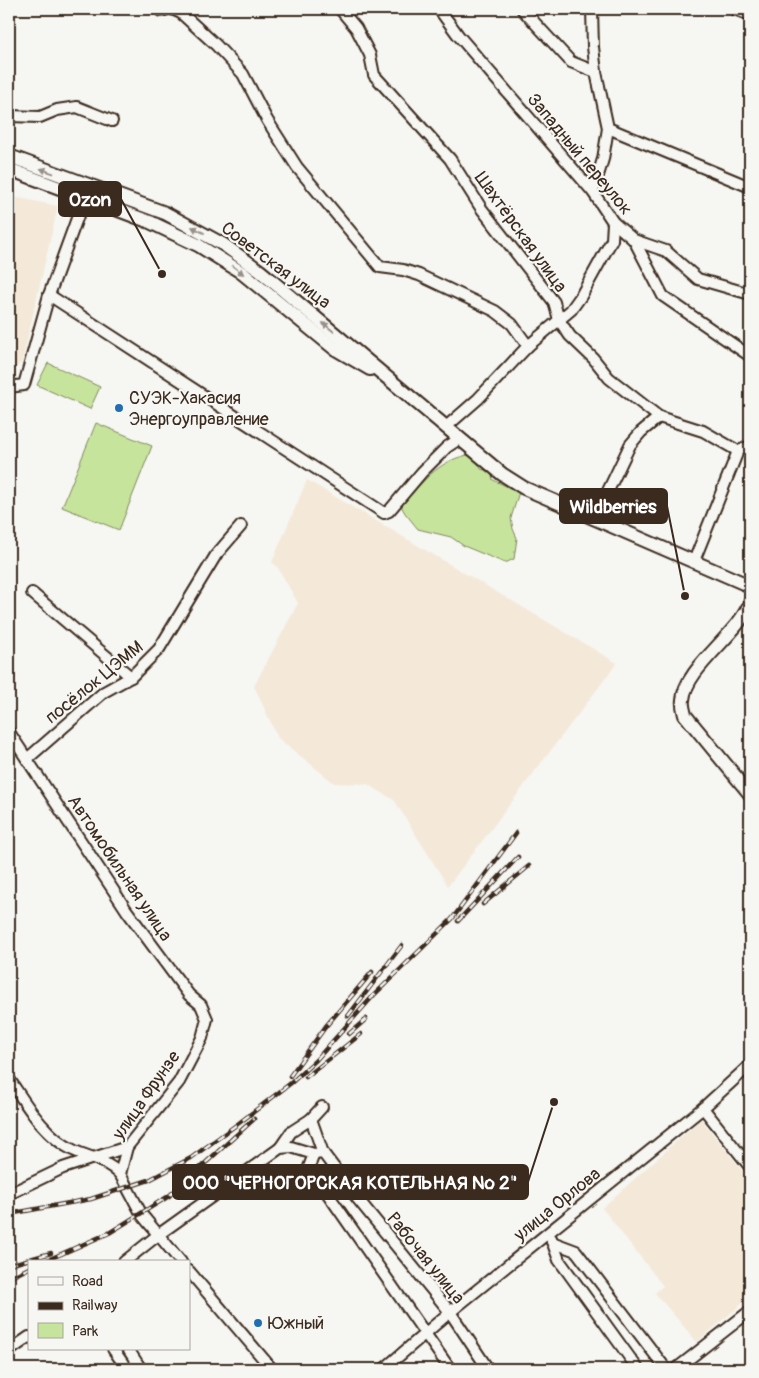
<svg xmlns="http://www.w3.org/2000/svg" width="759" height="1378" viewBox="0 0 759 1378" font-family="Pangolin,sans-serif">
<rect width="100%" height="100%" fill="#f6f6f2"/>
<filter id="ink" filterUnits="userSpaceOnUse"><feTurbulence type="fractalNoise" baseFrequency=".02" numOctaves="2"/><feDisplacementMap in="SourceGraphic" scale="10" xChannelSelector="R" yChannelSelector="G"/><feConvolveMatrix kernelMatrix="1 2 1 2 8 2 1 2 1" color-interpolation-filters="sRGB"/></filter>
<g filter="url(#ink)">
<g fill="#f4e9d9">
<polygon points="9,196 58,206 22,362 9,374"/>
<polygon points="307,480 617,663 448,886 394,800 367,784 334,783 278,738 254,686 298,603 278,568 272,562"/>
<polygon points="701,1119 750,1180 750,1297 697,1342 655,1293 663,1286 602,1208"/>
</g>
<g fill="#c6e49c" stroke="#80875d">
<polygon points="48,363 100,387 90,409 37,385"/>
<polygon points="96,423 152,446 119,530 62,507"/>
<path d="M468 455 478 461 481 469 491 472 493 480 519 492 511 518 513 529 517 538 514 559 505 563 464 546 451 537 418 529 405 513 401 506C421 484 437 461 468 455Z"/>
</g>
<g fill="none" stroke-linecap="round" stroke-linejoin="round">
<defs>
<g id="minor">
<polyline points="159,9 161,11 168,9"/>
<polyline points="172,9 181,13 216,45 243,74 267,120 297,167 380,267 403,270 419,275 495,311 512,324 528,346"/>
<polyline points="340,9 356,28 370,55 374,75 450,159 481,208 554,302 559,320 570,336 593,358 609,378 659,417 703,431 738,451 694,561"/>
<polyline points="439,9 458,35 593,192 613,222 634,240 666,251 698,279 750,294"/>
<polyline points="522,9 571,62 596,72 608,128 750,187"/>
<polyline points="592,9 593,47 596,72"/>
<polyline points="734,9 750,15"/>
<polyline points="9,116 40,117 57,110 77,107 112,121"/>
<polyline points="593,192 603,159 608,128"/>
<polyline points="634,240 663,296 750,356"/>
<polyline points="49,295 384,513 389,511 422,472 447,447 459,439"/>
<polyline points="9,387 24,385 49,295 87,191"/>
<polyline points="446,427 478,399 528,346 571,310 581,296 612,240 613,222"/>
<polyline points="738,451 750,446"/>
<polyline points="595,518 630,445 641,432 659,417"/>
<polyline points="32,593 131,677"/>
<polyline points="9,732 127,911 189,995 201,1005 207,1019 202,1038 179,1082 127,1147 120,1174 142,1215 181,1262"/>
<polyline points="27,759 104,692 131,677 159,649 216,555 241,526"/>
<path d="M9 1079C26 1104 44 1136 73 1150 92 1159 103 1158 120 1174"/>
<polyline points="703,1108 750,1167"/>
<polyline points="311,1119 322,1107"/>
<polyline points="280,1148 291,1132 311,1119 323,1153"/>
<polyline points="314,1154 323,1153 357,1198 450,1312 488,1369"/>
<polyline points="9,1194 63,1168 127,1147"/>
<polyline points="551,1238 559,1260 638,1369"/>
<polyline points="552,1242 576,1251 666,1369"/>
<polyline points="124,1262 158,1235 280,1148 291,1147 314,1154 309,1167 450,1369"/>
<polyline points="189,1271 272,1369"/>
<polyline points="113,1349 127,1369"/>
<polyline points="128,1349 141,1369"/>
<polyline points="9,1351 29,1337"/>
<polyline points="384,1369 450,1312 703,1108 750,1065"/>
<polyline points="676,1369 750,1311"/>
</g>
<g id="major">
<polyline points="9,156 165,213 224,245 260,271 502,474 524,488 750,586"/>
<polyline points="9,169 150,222 198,245 241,272 334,348 370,369"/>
<path d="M750 603C738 635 685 668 683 700 682 705 684 711 685 715L750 794"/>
</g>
</defs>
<use href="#minor" stroke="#3b2a1e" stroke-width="14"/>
<use href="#major" stroke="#3b2a1e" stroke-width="16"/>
<use href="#minor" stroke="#f6f6f2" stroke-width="10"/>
<use href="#major" stroke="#f6f6f2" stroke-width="12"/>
<defs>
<g id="rail">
<polyline points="483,904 529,866"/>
<polyline points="458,921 518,857"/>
<polyline points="348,1016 402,945"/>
<polyline points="349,1034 366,1019"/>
<polyline points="290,1076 326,1026 372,972"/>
<polyline points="306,1077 361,1034"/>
<polyline points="9,1214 91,1199 149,1180 191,1158 239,1123 291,1083 316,1060 374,995 452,919 516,833"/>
<polyline points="43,1262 109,1233 169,1196 254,1119"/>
<polyline points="9,1265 51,1253"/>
<polyline points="9,1278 29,1268"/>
</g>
</defs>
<use href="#rail" stroke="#3b2a1e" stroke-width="4.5"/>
<use href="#rail" stroke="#f6f6f2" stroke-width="2.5" stroke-dasharray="8" stroke-linecap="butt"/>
</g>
<defs><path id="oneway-solid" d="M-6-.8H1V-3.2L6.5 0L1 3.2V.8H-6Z" transform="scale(1.25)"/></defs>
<g fill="#989088">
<use href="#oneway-solid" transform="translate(47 171) rotate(-160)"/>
<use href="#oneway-solid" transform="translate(198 230) rotate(-153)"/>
<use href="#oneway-solid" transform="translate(238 270) rotate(37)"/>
<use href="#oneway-solid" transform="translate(328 327) rotate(-141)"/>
</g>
</g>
<g fill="#1f6fb2" stroke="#f6f6f2" stroke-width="2">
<circle cx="119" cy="408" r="5"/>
<circle cx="258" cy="1323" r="5"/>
</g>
<g text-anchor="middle" stroke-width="4.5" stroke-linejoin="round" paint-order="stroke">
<g font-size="18" fill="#3b2a1e" stroke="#f6f6f2">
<text transform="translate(580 154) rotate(50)" y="6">Западный переулок</text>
<text transform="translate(521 232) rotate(54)" y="6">Шахтёрская улица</text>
<text transform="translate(276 265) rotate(37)" y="6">Советская улица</text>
<text transform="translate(94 682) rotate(-39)" y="6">посёлок ЦЭММ</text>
<text transform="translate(120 868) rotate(56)" y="6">Автомобильная улица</text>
<text transform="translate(146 1095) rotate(-55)" y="6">улица Фрунзе</text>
<text transform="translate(557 1204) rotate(-39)" y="6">улица Орлова</text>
<text transform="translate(426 1258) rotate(51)" y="6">Рабочая улица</text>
</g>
<g font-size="18" fill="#3b2a1e" stroke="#f6f6f2" text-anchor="start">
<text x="129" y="404">СУЭК-Хакасия<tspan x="129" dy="21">Энергоуправление</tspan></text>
<text x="268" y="1329">Южный</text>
</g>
</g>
<path fill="none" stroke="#3b2a1e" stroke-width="2" d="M162 274L121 199M685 596L667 506M554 1102L528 1182"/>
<g fill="#3b2a1e" stroke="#f6f6f2" stroke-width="2">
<circle cx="162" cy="274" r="5"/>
<circle cx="685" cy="596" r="5"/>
<circle cx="554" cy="1102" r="5"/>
</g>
<g fill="#3b2a1e" stroke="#3b2a1e" stroke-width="2">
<rect x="59" y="182" width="62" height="34" rx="5"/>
<rect x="560" y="489" width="107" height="34" rx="5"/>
<rect x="173" y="1165" width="355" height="34" rx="5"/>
</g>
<g font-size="19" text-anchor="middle" font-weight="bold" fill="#fff">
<text x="90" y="206">Ozon</text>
<text x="613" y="513">Wildberries</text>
<text x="350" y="1189">ООО "ЧЕРНОГОРСКАЯ КОТЕЛЬНАЯ № 2"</text>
</g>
<rect width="759" height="1378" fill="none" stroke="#f6f6f2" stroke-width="30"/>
<rect x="15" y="15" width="729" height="1348" fill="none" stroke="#3b2a1e" stroke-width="2" filter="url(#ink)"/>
<rect x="28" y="1260" width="162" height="90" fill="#f6f6f2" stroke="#aba49d"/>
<rect x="38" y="1277" width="25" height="8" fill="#f6f6f2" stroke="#aba49d"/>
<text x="72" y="1286" font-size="15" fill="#3b2a1e">Road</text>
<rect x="38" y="1302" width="25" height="8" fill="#3b2a1e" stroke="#aba49d"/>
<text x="72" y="1310" font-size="15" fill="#3b2a1e">Railway</text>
<rect x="38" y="1323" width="25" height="15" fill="#c6e49c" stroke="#aba49d"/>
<text x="72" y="1336" font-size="15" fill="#3b2a1e">Park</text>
</svg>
